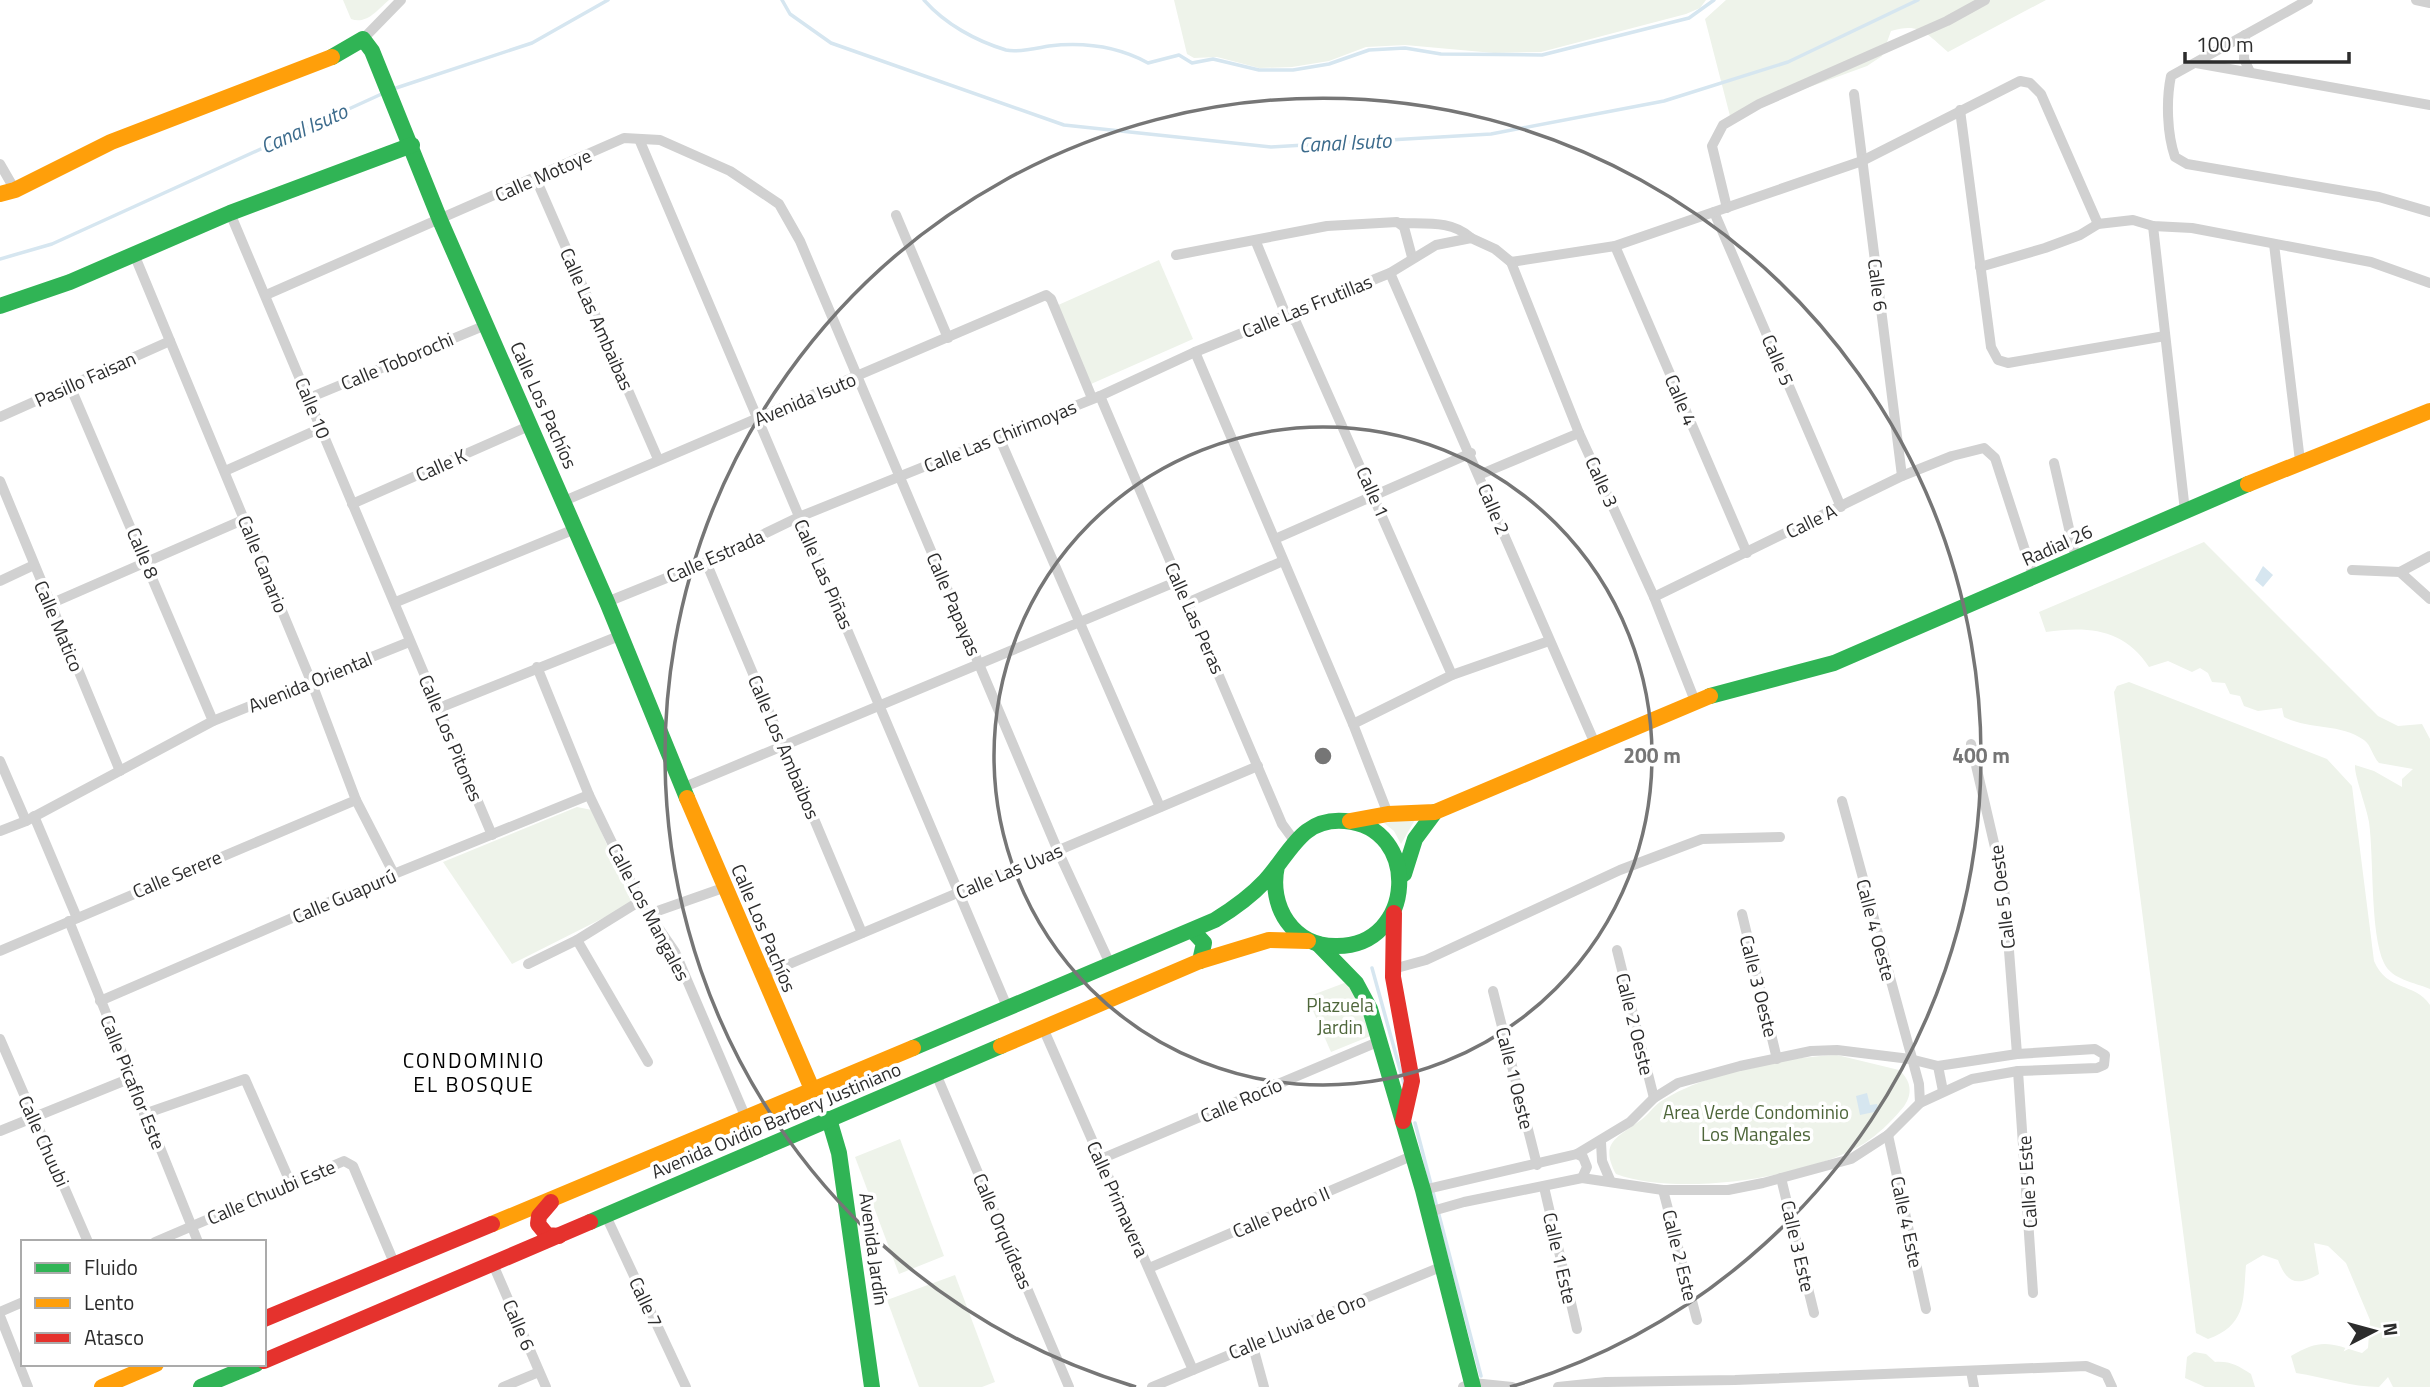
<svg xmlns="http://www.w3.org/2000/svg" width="2430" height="1387" viewBox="0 0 2430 1387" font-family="'Titillium Web',sans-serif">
<rect width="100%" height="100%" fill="#fff"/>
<g fill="#eef3ea">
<path d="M343 0H389C378 9 367 25 351 19Z"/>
<polygon points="1174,0 1706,0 1700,8 1686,14 1541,52 1494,53 1405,45 1366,47 1329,61 1292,67 1259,68 1217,57 1194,58 1187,54"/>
<path d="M1726 0H2046L1948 52C1927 34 1920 22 1891 31L1882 56 1867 66 1730 116 1705 19Z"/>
<polygon points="1159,260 1193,339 1091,384 1056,306"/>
<path d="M2204 542 2378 716 2398 726 2422 724 2430 739V989C2414 982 2392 980 2384 963 2370 934 2374 858 2369 822 2367 808 2354 775 2355 765L2374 771 2402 787V779L2413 769 2379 763C2373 757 2371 745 2364 740 2340 723 2309 730 2284 717L2282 708 2258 711 2244 706 2240 696 2230 694 2225 683 2212 682 2208 673 2200 668 2192 672 2168 661 2149 667C2124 629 2089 626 2046 632L2039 612Z"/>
<path d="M2129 682 2327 759 2352 786 2374 961C2387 992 2415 982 2430 1005V1387H2393L2388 1377 2379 1387C2352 1387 2324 1377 2296 1373L2291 1356C2321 1338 2330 1343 2362 1353L2368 1348 2370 1320 2346 1263 2328 1246 2314 1243 2319 1274C2296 1287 2287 1283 2278 1260L2263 1255 2246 1265C2243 1300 2247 1325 2208 1339L2196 1333 2114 692 2117 686Z"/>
<polygon points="577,807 592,810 631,901 629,905 512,964 443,862"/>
<polygon points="1416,818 1401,844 1394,831 1384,823"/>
<polygon points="1347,982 1355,991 1373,1035 1331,1052 1307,997"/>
<path d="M1837 1055 1899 1070C1913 1082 1913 1097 1900 1111 1890 1123 1878 1134 1865 1143 1808 1178 1678 1197 1616 1174 1599 1142 1617 1138 1641 1120 1648 1115 1653 1107 1660 1102 1704 1073 1785 1057 1837 1055Z"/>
<polygon points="900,1139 944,1256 899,1274 855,1157"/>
<polygon points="955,1275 995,1382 982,1387 919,1387 887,1300"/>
<path d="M2194 1352 2206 1354 2215 1362C2231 1361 2238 1366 2251 1374L2255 1387H2205L2185 1378 2187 1357Z"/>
</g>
<g fill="#d6e6f0">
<polygon points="2263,566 2273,575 2263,587 2255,580"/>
<polygon points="1867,1093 1870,1105 1877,1104 1879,1111 1860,1115 1856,1096"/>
</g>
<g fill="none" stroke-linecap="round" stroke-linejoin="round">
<g stroke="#d6e6f0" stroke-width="3.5">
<polyline points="782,0 790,14 831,43 1064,125 1271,147 1491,134 1664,101 1788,62 1918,0"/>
<path d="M924 0C945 24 976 41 1006 50 1018 53 1037 48 1049 46 1084 42 1117 46 1148 63L1179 55 1192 63 1213 59 1259 70H1293L1329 64 1369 50 1405 48 1441 54 1542 55 1689 18 1714 0"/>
<polyline points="393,89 532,43 608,0"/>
<polyline points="0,259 52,244 386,92"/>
<polyline points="1372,968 1404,1084"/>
<polyline points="1415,1123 1481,1376"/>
</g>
<g stroke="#d1d1d1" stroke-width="10">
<path d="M2308 0 2171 76C2166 100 2167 134 2175 157L2187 164 2379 197 2430 212"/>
<polyline points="2416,0 2430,3"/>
<polyline points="2245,35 2244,59 2250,72"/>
<polyline points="363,39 401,0"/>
<polyline points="2196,63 2430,105"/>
<polyline points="1854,94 1902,476"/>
<polyline points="1960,110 1991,347 1998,360 2008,363 2165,336"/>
<polyline points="639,139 1008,1009"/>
<polyline points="0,164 15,190"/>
<polyline points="536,179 658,459"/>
<polyline points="1727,208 1712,146 1723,125 1759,104 1947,21 1985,0"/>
<polyline points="1714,212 1841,507"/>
<polyline points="230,213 492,835"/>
<polyline points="896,215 948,338"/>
<path d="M1401 223C1425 224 1452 220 1471 238"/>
<polyline points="2153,226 2185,511"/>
<polyline points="1256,242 1286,315 1296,322 1452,675"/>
<polyline points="2274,244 2300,461"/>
<polyline points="1615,246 1747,553"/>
<polyline points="134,254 311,681 356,800 394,874"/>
<polyline points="1176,255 1327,226 1397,222 1404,227 1412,257"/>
<polyline points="1511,262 1615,246 1862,161 2020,81 2030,83 2041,94 2098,224"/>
<polyline points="1511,262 1579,433 1654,597 1695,701"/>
<polyline points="1980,267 2045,248 2080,235 2098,224 2133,220 2153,226 2192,228 2371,262 2430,283"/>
<polyline points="1390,273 1596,746"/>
<polyline points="266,295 624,138 660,140 730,171 779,204 800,241 1058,851 1111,966"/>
<polyline points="1195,352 1353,724 1388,814"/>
<polyline points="70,386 213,721"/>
<polyline points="1100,396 1282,824 1293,839"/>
<polyline points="309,398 486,325"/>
<polyline points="0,417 170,341"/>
<polyline points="999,437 1160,807"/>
<polyline points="2054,463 2076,559"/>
<polyline points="225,471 321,428"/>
<polyline points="1479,475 1579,433"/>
<polyline points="0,481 120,771"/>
<polyline points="564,501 1046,295 1051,299 1092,398"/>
<polyline points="352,504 529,426"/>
<polyline points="1275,539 1471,453"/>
<polyline points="706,562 862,933"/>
<polyline points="2352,570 2400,572 2430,599"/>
<polyline points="2400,572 2430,556"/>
<polyline points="0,581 34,565"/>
<polyline points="1654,597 1902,476 1952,456 1984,448 1995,458 2034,578"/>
<polyline points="396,602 575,529"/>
<polyline points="607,602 706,562 799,517 1100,396 1195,352 1390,273 1436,245 1471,238 1495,249 1511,262"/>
<polyline points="1189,602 1283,561"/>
<polyline points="50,604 245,519"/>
<polyline points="537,667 589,795 640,901 675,952 746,1118"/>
<polyline points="439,708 619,636"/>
<polyline points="1353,724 1452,675 1549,641"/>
<polyline points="1971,744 2004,886 2017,1054"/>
<polyline points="0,761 26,821"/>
<polyline points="682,788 1178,581"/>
<polyline points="1842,801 1919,1084 1920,1103"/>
<polyline points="34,816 77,918"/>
<polyline points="0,831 26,821 213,721 409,642"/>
<polyline points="649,914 723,888"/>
<polyline points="1742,914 1777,1059"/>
<polyline points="69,921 198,1242"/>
<polyline points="577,940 648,1062"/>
<polyline points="1617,950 1654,1098"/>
<polyline points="0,951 356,800"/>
<polyline points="528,964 577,940 640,901"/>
<polyline points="1393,969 1426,960 1620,870 1702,839 1780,837"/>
<polyline points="761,976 1258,766"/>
<polyline points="1493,991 1537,1165"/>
<polyline points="100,1001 394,874 589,795"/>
<polyline points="1043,1028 1193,1370"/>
<polyline points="0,1039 88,1242"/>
<polyline points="1938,1066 1943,1091"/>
<polyline points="2018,1071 2033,1293"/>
<polyline points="936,1074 1069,1387"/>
<polyline points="144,1114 245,1079 291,1184"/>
<polyline points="0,1131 131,1078"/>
<polyline points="1888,1135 1926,1309"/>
<polyline points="1601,1142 1602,1161 1610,1180"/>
<polyline points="1577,1154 1583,1157 1587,1167 1582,1178"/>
<polyline points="1101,1159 1380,1041"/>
<polyline points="1781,1178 1814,1313"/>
<polyline points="1544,1187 1577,1329"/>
<polyline points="1423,1190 1577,1154 1630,1122 1654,1098 1678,1083 1740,1066 1811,1051 1837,1050 1910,1059 1938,1066 2017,1054 2095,1049 2105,1055 2104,1065 2097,1068 2018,1071 1972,1079 1920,1103 1888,1135 1851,1159 1763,1183 1728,1190 1663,1190 1582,1178 1464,1202 1429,1212"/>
<polyline points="1663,1190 1697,1320"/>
<polyline points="606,1216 686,1387"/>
<polyline points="155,1242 344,1161 353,1166 395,1265"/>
<polyline points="492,1262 546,1387"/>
<polyline points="1149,1268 1414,1155"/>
<polyline points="0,1312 23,1302"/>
<polyline points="0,1316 28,1387"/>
<polyline points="1252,1343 1264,1387"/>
<polyline points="1971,1371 1974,1387"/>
<polyline points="503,1387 539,1372"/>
<polyline points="1152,1387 1443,1266"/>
<polyline points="1463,1387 1473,1383 1512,1387"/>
<polyline points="1558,1387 1606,1382 1735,1380 2086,1366 2106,1374 2112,1387"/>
</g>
<g stroke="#30b455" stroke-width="16">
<polyline points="332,57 363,39 372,51 440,220 607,602 687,798"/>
<polyline points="0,306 70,282 230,213 412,145"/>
<polyline points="1710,696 1834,663 2248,484"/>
<polyline points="1404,874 1415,839 1435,812"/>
<polyline points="1193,931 1204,943 1200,961"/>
<polyline points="1318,944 1356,983 1370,1009 1423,1190 1473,1387"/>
<path d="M913 1048 1215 920C1233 909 1250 897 1265 881 1290 854 1301 817 1345 821 1421 827 1416 946 1337 946 1293 947 1268 906 1277 866"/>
<polyline points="829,1119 839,1153 872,1387"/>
<polyline points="590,1222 1001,1046"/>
<polyline points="201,1387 256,1364"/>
</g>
<g stroke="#ff9f0a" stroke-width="16">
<polyline points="0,194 15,190 111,142 332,57"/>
<polyline points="2248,484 2430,411"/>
<polyline points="687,798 812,1089"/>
<polyline points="1350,821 1388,814 1435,812 1710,696"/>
<polyline points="1001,1046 1200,961 1269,940 1308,941"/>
<polyline points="492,1224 913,1048"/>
<polyline points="102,1387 156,1364"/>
</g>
<g stroke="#e5322d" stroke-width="16">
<polyline points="1394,913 1393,977 1412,1081 1403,1121"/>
<polyline points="551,1202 539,1216 538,1224 547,1235 559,1236"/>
<polyline points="264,1319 492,1224"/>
<polyline points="264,1361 590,1222"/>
</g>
</g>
<g fill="none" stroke="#767676" stroke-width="3.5">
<circle cx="1323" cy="756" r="329"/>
<path d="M1136 1387A658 658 0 1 1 1510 1387"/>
</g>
<g text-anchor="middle" stroke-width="7" stroke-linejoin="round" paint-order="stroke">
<g font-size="19" fill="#2c2c2c" stroke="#fff">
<text transform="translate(543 175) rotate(-24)" y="7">Calle Motoye</text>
<text transform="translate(1878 285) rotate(83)" y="7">Calle 6</text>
<text transform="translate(1307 306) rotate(-22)" y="7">Calle Las Frutillas</text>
<text transform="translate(597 319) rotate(66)" y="7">Calle Las Ambaibas</text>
<text transform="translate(1778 360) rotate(67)" y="7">Calle 5</text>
<text transform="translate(397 361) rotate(-23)" y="7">Calle Toborochi</text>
<text transform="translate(85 379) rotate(-24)" y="7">Pasillo Faisan</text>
<text transform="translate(805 399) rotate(-23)" y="7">Avenida Isuto</text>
<text transform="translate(1681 400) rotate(67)" y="7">Calle 4</text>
<text transform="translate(544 405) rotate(66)" y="7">Calle Los Pachíos</text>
<text transform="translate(313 408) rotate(68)" y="7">Calle 10</text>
<text transform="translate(1000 436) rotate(-22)" y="7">Calle Las Chirimoyas</text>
<text transform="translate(441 465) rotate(-24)" y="7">Calle K</text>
<text transform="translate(1602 482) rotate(66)" y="7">Calle 3</text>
<text transform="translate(1373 492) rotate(66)" y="7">Calle 1</text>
<text transform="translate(1494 509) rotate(67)" y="7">Calle 2</text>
<text transform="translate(1811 521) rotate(-26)" y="7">Calle A</text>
<text transform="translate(2057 545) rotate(-24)" y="7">Radial 26</text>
<text transform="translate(143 553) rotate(67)" y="7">Calle 8</text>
<text transform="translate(715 556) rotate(-24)" y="7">Calle Estrada</text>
<text transform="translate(263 564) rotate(68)" y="7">Calle Canario</text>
<text transform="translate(824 574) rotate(66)" y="7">Calle Las Piñas</text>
<text transform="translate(954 604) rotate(67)" y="7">Calle Papayas</text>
<text transform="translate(1195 618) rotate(66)" y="7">Calle Las Peras</text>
<text transform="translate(59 626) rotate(67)" y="7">Calle Matico</text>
<text transform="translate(310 682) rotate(-22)" y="7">Avenida Oriental</text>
<text transform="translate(451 738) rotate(67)" y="7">Calle Los Pitones</text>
<text transform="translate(784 747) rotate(67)" y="7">Calle Los Ambaibos</text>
<text transform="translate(1009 871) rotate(-23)" y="7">Calle Las Uvas</text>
<text transform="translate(177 874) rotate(-23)" y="7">Calle Serere</text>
<text transform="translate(344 896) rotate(-23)" y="7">Calle Guapurú</text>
<text transform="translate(2002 897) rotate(-97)" y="7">Calle 5 Oeste</text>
<text transform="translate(649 912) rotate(62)" y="7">Calle Los Mangales</text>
<text transform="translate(764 928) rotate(67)" y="7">Calle Los Pachíos</text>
<text transform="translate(1876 930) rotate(75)" y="7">Calle 4 Oeste</text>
<text transform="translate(1759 986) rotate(76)" y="7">Calle 3 Oeste</text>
<text transform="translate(1635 1024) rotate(76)" y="7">Calle 2 Oeste</text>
<text transform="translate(1515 1078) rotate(76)" y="7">Calle 1 Oeste</text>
<text transform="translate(133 1082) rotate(68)" y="7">Calle Picaflor Este</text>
<text transform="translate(1241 1100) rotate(-23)" y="7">Calle Rocío</text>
<text transform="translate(776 1120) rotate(-23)" y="7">Avenida Ovidio Barbery Justiniano</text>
<text transform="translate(44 1141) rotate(66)" y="7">Calle Chuubi</text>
<text transform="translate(2027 1182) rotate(-94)" y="7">Calle 5 Este</text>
<text transform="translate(271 1192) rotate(-23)" y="7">Calle Chuubi Este</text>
<text transform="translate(1118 1199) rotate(66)" y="7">Calle Primavera</text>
<text transform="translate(1281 1212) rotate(-23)" y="7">Calle Pedro II</text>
<text transform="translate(1907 1222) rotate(78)" y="7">Calle 4 Este</text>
<text transform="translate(1003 1231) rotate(67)" y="7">Calle Orquídeas</text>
<text transform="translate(1798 1246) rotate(77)" y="7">Calle 3 Este</text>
<text transform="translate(874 1249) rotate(82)" y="7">Avenida Jardín</text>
<text transform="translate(1680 1255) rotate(76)" y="7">Calle 2 Este</text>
<text transform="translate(1560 1258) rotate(77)" y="7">Calle 1 Este</text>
<text transform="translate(646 1302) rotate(65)" y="7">Calle 7</text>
<text transform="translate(519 1325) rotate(67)" y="7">Calle 6</text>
<text transform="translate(1297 1326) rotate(-22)" y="7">Calle Lluvia de Oro</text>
</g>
<g font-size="19" fill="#4e663a" stroke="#fff">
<text x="1340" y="1012">Plazuela<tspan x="1340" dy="22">Jardin</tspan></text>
<text x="1756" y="1119">Area Verde Condominio<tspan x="1756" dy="22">Los Mangales</tspan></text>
</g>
<g font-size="21" font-style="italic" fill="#3c6b8c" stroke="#fff">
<text transform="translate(304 129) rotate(-24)" y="7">Canal Isuto</text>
<text transform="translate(1345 143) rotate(-3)" y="7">Canal Isuto</text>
</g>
<g font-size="21" letter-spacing="2" fill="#000" stroke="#fff">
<text x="474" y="1068">CONDOMINIO<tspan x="474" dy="24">EL BOSQUE</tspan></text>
</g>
</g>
<circle cx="1323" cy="756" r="10" fill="#767676" stroke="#fff" stroke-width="3.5"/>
<g font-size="21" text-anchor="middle" font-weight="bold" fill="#767676" stroke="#fff" stroke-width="7" stroke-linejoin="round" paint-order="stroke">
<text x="1652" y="763">200 m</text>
<text x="1981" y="763">400 m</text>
</g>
<rect x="21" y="1240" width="245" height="126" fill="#ffffff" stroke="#ababab" stroke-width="2"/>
<rect x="35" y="1263" width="35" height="10" fill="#30b455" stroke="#ababab" stroke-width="2"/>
<text x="84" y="1275" font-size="21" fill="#2c2c2c">Fluido</text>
<rect x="35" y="1298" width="35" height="10" fill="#ff9f0a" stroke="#ababab" stroke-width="2"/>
<text x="84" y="1310" font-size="21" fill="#2c2c2c">Lento</text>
<rect x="35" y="1333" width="35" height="10" fill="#e5322d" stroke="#ababab" stroke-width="2"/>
<text x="84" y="1345" font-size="21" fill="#2c2c2c">Atasco</text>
<g transform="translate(2374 1331) rotate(84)" stroke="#ffffff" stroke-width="5" paint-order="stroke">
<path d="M0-5L12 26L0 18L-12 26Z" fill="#2c2c2c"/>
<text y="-10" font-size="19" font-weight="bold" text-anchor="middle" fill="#2c2c2c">N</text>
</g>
<path d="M2185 52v10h164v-10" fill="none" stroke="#2c2c2c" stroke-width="3.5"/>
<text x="2196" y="52" font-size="21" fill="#2c2c2c" stroke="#ffffff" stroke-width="5" paint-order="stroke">100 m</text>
</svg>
